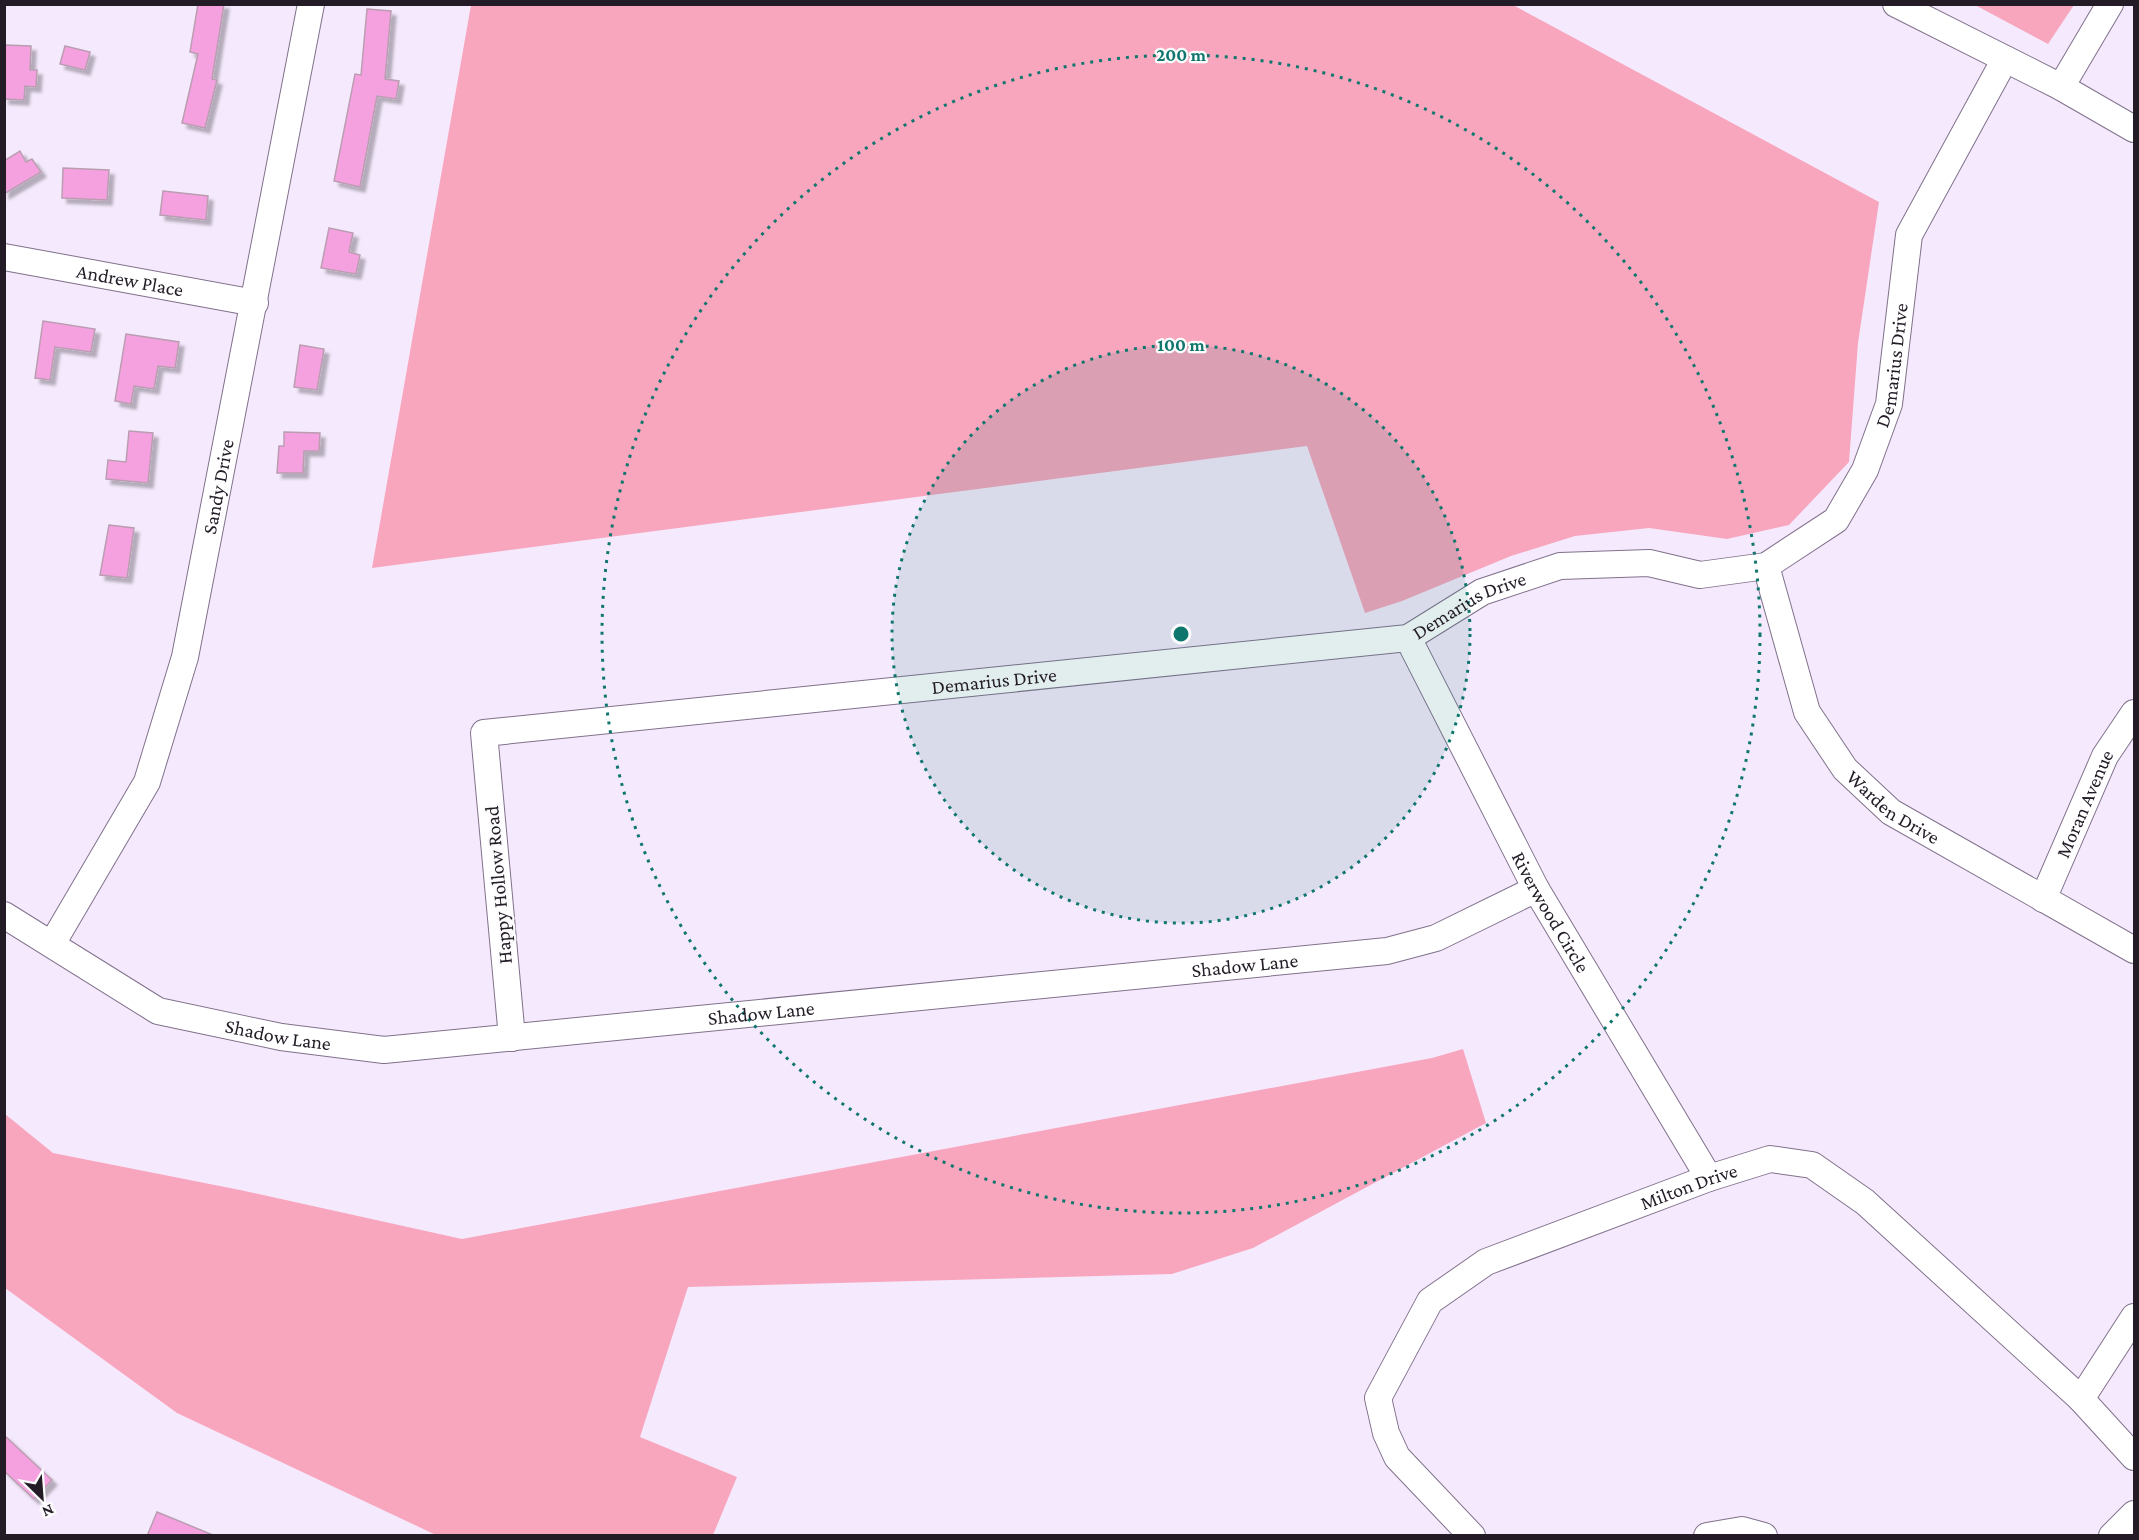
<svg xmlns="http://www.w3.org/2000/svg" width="2139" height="1540" viewBox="0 0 2139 1540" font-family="'Crimson Pro',serif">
<defs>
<filter id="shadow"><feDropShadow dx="5" dy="5" stdDeviation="1.5" flood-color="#0004"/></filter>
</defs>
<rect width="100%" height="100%" fill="#f5eafd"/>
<g fill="#f8a6be">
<polygon points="471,5 1513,5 1879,202 1858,343 1849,462 1789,525 1727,539 1649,528 1575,536 1511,556 1402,601 1365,613 1307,446 372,568"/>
<polygon points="1975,5 2074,5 2048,44"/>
<polygon points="1463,1049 1486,1123 1253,1248 1172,1274 688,1287 640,1437 737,1477 713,1535 436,1535 177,1413 5,1288 5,1114 53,1153 240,1190 462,1239 1432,1058"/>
</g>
<g fill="#f5a1e0" stroke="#bb9db2" stroke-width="1.5" filter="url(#shadow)">
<polygon points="198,4 224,4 212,79 217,80 205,128 182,123 198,54 190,52"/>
<polygon points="367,9 391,11 385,79 399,81 396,99 377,96 360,187 334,181 355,74 361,75"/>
<polygon points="5,45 31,46 30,70 37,70 36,87 25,86 24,100 4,99"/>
<polygon points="65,46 90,52 85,70 60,64"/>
<polygon points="20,151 26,162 32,159 41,172 4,194 4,161"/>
<polygon points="63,168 109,170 107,200 62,198"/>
<polygon points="163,191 208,196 206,220 160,215"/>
<polygon points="329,228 353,233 349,252 360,255 356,274 321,268"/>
<polygon points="43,321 95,329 91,352 55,347 50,380 35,378"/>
<polygon points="126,334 179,342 175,368 158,366 154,389 134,386 131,404 115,401"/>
<polygon points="300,345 324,349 317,390 294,387"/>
<polygon points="129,431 153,433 148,483 106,479 108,460 126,462"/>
<polygon points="284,432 320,433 319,451 304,451 303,473 277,473 279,446 284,446"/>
<polygon points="109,525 134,528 127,578 100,575"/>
<polygon points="4,1435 52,1480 34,1499 4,1471"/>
<polygon points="157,1512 213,1535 213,1536 147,1536"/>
</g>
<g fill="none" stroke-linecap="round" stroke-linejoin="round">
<defs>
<g id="minor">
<polyline points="1896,4 2061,87 2134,129"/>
<polyline points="2061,87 2110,4"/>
<path id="s1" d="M4 257 255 303"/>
<path id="s2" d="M1766 566 1807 712 1845 769 1891 812 2134 950"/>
<path id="s3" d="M1408 638 1536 889 1709 1178"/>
<path id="s4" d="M2043 899 2105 756 2134 713"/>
<path id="s5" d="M4 915 158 1011 281 1037 384 1050 1387 951 1436 938 1536 889"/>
<path id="s6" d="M52 944 147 782 185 657 311 4"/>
<path id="s7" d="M512 1038 484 733 1408 638 1482 592 1560 566 1649 563 1700 575 1766 566 1836 520 1865 470 1889 404 1909 235 2005 59"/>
<polyline points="2081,1399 2134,1317"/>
<path id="s8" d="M1472 1536 1397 1457 1386 1433 1378 1398 1430 1301 1486 1262 1709 1178 1770 1159 1812 1165 1865 1202 2081 1399 2134 1457"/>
<polyline points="1707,1536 1742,1530 1764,1536"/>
<polyline points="2112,1536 2134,1514"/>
</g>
</defs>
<use href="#minor" stroke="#81718c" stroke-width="28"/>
<use href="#minor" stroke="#fff" stroke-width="26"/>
</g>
<circle cx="1181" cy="634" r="289" fill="#0f766e" fill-opacity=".12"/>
<g fill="none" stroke="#0f766e" stroke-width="3" stroke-dasharray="3 6">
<circle cx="1181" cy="634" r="289"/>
<circle cx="1181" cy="634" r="579"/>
</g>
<g text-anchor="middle" stroke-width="4.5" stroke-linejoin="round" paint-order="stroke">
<g font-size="20" fill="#231c27" stroke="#fcfcfc">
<text dy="7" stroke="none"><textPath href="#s1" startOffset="128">Andrew Place</textPath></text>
<text dy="7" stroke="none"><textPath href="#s7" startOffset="1863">Demarius Drive</textPath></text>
<text dy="7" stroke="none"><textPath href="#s6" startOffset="492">Sandy Drive</textPath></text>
<text dy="7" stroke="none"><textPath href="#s7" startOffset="1305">Demarius Drive</textPath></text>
<text dy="7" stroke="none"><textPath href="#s7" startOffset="819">Demarius Drive</textPath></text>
<text dy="7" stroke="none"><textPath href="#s4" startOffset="104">Moran Avenue</textPath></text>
<text dy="7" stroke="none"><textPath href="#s2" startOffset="282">Warden Drive</textPath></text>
<text transform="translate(498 885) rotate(-95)" y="7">Happy Hollow Road</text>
<text dy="7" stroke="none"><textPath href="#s3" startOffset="309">Riverwood Circle</textPath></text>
<text dy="7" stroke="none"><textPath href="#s5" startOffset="1276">Shadow Lane</textPath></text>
<text dy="7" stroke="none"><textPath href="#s5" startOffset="790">Shadow Lane</textPath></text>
<text dy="7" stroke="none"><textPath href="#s5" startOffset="304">Shadow Lane</textPath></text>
<text dy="7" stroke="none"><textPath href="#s8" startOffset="566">Milton Drive</textPath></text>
</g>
</g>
<circle cx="1181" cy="634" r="9" fill="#0f766e" stroke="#fcfcfc" stroke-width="3"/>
<g font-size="18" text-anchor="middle" font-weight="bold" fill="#0f766e" stroke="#fcfcfc" stroke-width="4.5" stroke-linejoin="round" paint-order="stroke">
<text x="1181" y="61">200 m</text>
<text x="1181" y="351">100 m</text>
</g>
<rect width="2139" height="1540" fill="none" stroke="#231c27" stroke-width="12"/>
<g transform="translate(42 1498) rotate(155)" stroke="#fcfcfc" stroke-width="4.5" paint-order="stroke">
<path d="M0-4.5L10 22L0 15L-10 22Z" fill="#231c27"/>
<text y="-9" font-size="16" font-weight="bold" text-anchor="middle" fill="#231c27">N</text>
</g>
</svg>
